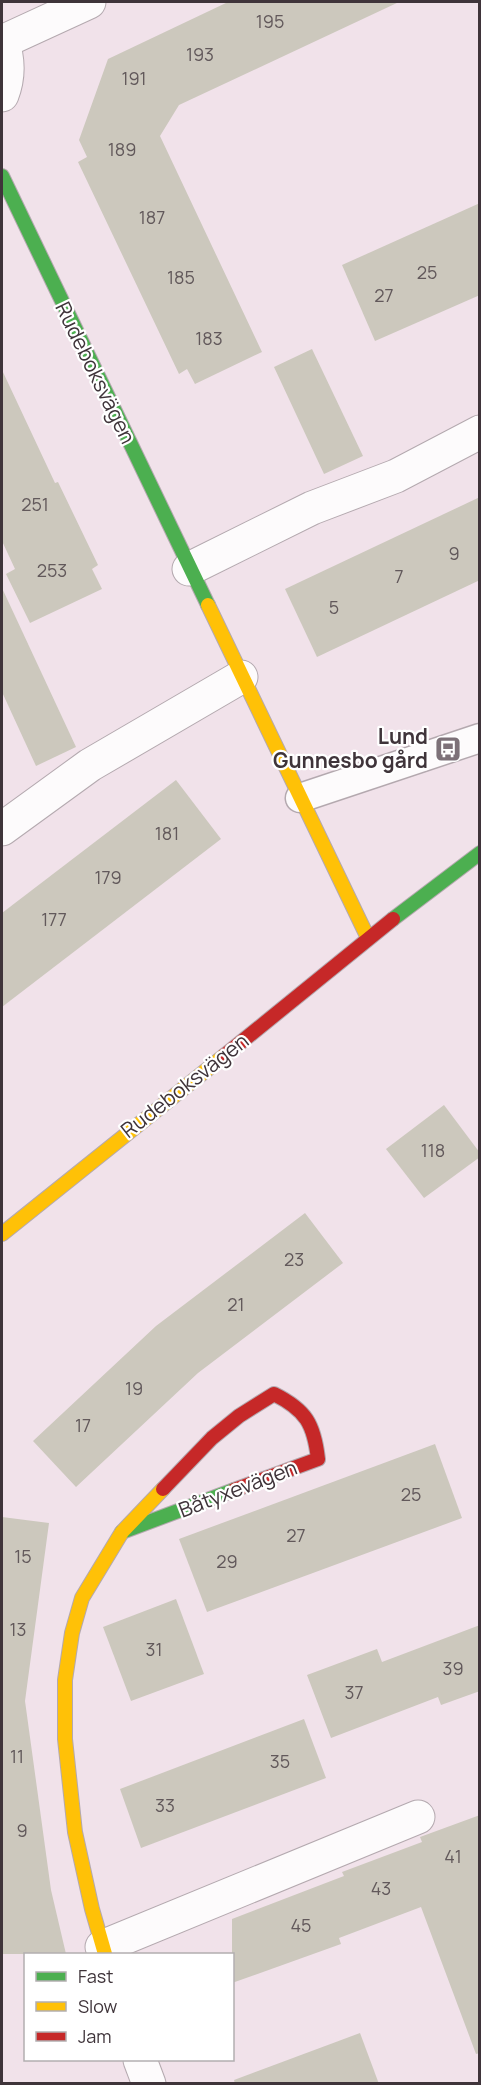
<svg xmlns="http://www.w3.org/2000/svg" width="481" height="2085" viewBox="0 0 481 2085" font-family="Manrope,sans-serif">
<rect width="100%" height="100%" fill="#f1e2ea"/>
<g fill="#ccc8bd">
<polygon points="228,2 399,2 179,105 160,136 262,352 195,384 187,369 179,374 78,162 87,157 79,140 108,59"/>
<polygon points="480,203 480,295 375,341 342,265"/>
<polygon points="312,349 363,456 324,474 274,367"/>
<polygon points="2,370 55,483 58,482 98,565 92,569 102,589 30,623 6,574 15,569 2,541"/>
<polygon points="480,497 480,580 317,657 285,589"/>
<polygon points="2,588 76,747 36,766 2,692"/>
<polygon points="176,780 221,839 2,1007 2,913"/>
<polygon points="444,1105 480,1153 480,1157 424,1198 386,1149"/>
<polygon points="305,1213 343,1263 198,1373 76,1487 33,1441 156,1326"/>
<polygon points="435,1444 462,1518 207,1612 179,1539"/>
<polygon points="2,1517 49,1523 25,1701 51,1890 66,1954 2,1954"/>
<polygon points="176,1599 204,1674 131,1701 103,1627"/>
<polygon points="480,1625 480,1691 441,1705 438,1697 331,1738 307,1675 377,1649 382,1662"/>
<polygon points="304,1719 326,1778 141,1848 120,1789"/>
<polygon points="480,1815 480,2053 476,2054 421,1907 339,1938 341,1944 232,1983 232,1919 344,1876 342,1872 422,1842 420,1837"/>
<polygon points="360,2033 379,2084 235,2084 234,2080"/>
</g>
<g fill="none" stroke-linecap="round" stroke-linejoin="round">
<defs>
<polyline id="lane" points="300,798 480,738"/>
<g id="street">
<path d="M2 41C9 60 9 77 2 95"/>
<polyline points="2,42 89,2"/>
<polyline points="189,569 312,508 396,476 480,432"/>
<polyline points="2,829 90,765 241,677"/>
<polyline points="102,1947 418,1817"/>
<polyline points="140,2060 149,2084"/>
</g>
<g id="fast">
<polyline points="2,176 208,605"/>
<polyline points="393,919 480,853"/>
<polyline points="122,1532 234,1490"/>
</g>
<g id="slow">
<polyline points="208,605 368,938"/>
<polyline points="2,1234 224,1056"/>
<polyline points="105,1954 92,1909 75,1832 65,1739 65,1680 72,1633 82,1598 122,1532 163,1489"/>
</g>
<g id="jam">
<polyline points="224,1056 393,919"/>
<path d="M163 1489 212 1438 239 1416 274 1394C306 1410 314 1424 318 1459L234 1490"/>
</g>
</defs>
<use href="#lane" stroke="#b4a9af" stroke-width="31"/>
<use href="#street" stroke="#b4a9af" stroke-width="35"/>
<use href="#fast" stroke="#b4a9af" stroke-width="16"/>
<use href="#slow" stroke="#b4a9af" stroke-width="16"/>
<use href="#jam" stroke="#b4a9af" stroke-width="16"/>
<use href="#lane" stroke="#fdfbfc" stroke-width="28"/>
<use href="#street" stroke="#fdfbfc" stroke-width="33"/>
<use href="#fast" stroke="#4caf50" stroke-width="14"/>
<use href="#slow" stroke="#ffc107" stroke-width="14"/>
<use href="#jam" stroke="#c62828" stroke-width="14"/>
</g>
<defs>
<symbol id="bus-square" viewBox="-11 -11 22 22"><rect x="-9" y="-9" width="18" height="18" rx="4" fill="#7d7178" stroke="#fff"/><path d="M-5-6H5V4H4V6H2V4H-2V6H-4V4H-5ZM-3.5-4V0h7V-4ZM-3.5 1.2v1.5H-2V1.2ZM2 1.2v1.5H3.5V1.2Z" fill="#fff"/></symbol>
</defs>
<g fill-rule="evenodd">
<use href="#bus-square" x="433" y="734" width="30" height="30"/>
</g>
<g text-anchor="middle" stroke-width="4.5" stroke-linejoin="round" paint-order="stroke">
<g font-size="18" fill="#62595b">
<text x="270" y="28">195</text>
<text x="200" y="61">193</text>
<text x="134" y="85">191</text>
<text x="122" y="156">189</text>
<text x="152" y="224">187</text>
<text x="427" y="279">25</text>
<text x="181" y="284">185</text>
<text x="384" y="302">27</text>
<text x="209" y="345">183</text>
<text x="35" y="511">251</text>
<text x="454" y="560">9</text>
<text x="52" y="577">253</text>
<text x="399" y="583">7</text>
<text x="334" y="614">5</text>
<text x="167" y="840">181</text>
<text x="108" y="884">179</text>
<text x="54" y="926">177</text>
<text x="433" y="1157">118</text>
<text x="294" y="1266">23</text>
<text x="236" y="1311">21</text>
<text x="134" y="1395">19</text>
<text x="83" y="1432">17</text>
<text x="411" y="1501">25</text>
<text x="296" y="1542">27</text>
<text x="23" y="1563">15</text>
<text x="227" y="1568">29</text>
<text x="18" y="1636">13</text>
<text x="154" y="1656">31</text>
<text x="453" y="1675">39</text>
<text x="354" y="1699">37</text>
<text x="17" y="1763">11</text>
<text x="280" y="1768">35</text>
<text x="165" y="1812">33</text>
<text x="22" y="1837">9</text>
<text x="453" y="1863">41</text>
<text x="381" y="1895">43</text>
<text x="301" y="1932">45</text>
</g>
<g font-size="21" fill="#3f343a" stroke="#fff">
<text transform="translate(95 373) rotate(64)" y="7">Rudeboksvägen</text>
<text transform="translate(185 1086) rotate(-38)" y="7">Rudeboksvägen</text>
<text transform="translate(238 1489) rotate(-21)" y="7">Båtyxevägen</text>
</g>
<g font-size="21" font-weight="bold" fill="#3f343a" stroke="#fff" text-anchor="end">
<text x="428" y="744">Lund<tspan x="428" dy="24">Gunnesbo gård</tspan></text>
</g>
</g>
<rect width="481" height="2085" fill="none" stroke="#3f343a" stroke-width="6"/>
<rect x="24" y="1953" width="210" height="108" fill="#ffffff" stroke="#b2aeb0" stroke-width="1.5"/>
<rect x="36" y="1972" width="30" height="9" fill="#4caf50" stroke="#b2aeb0" stroke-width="1.5"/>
<text x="78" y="1983" font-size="18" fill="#3f343a">Fast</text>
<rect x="36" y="2002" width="30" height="9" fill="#ffc107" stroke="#b2aeb0" stroke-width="1.5"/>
<text x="78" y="2013" font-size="18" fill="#3f343a">Slow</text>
<rect x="36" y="2032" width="30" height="9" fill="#c62828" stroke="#b2aeb0" stroke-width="1.5"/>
<text x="78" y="2043" font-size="18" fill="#3f343a">Jam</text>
</svg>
